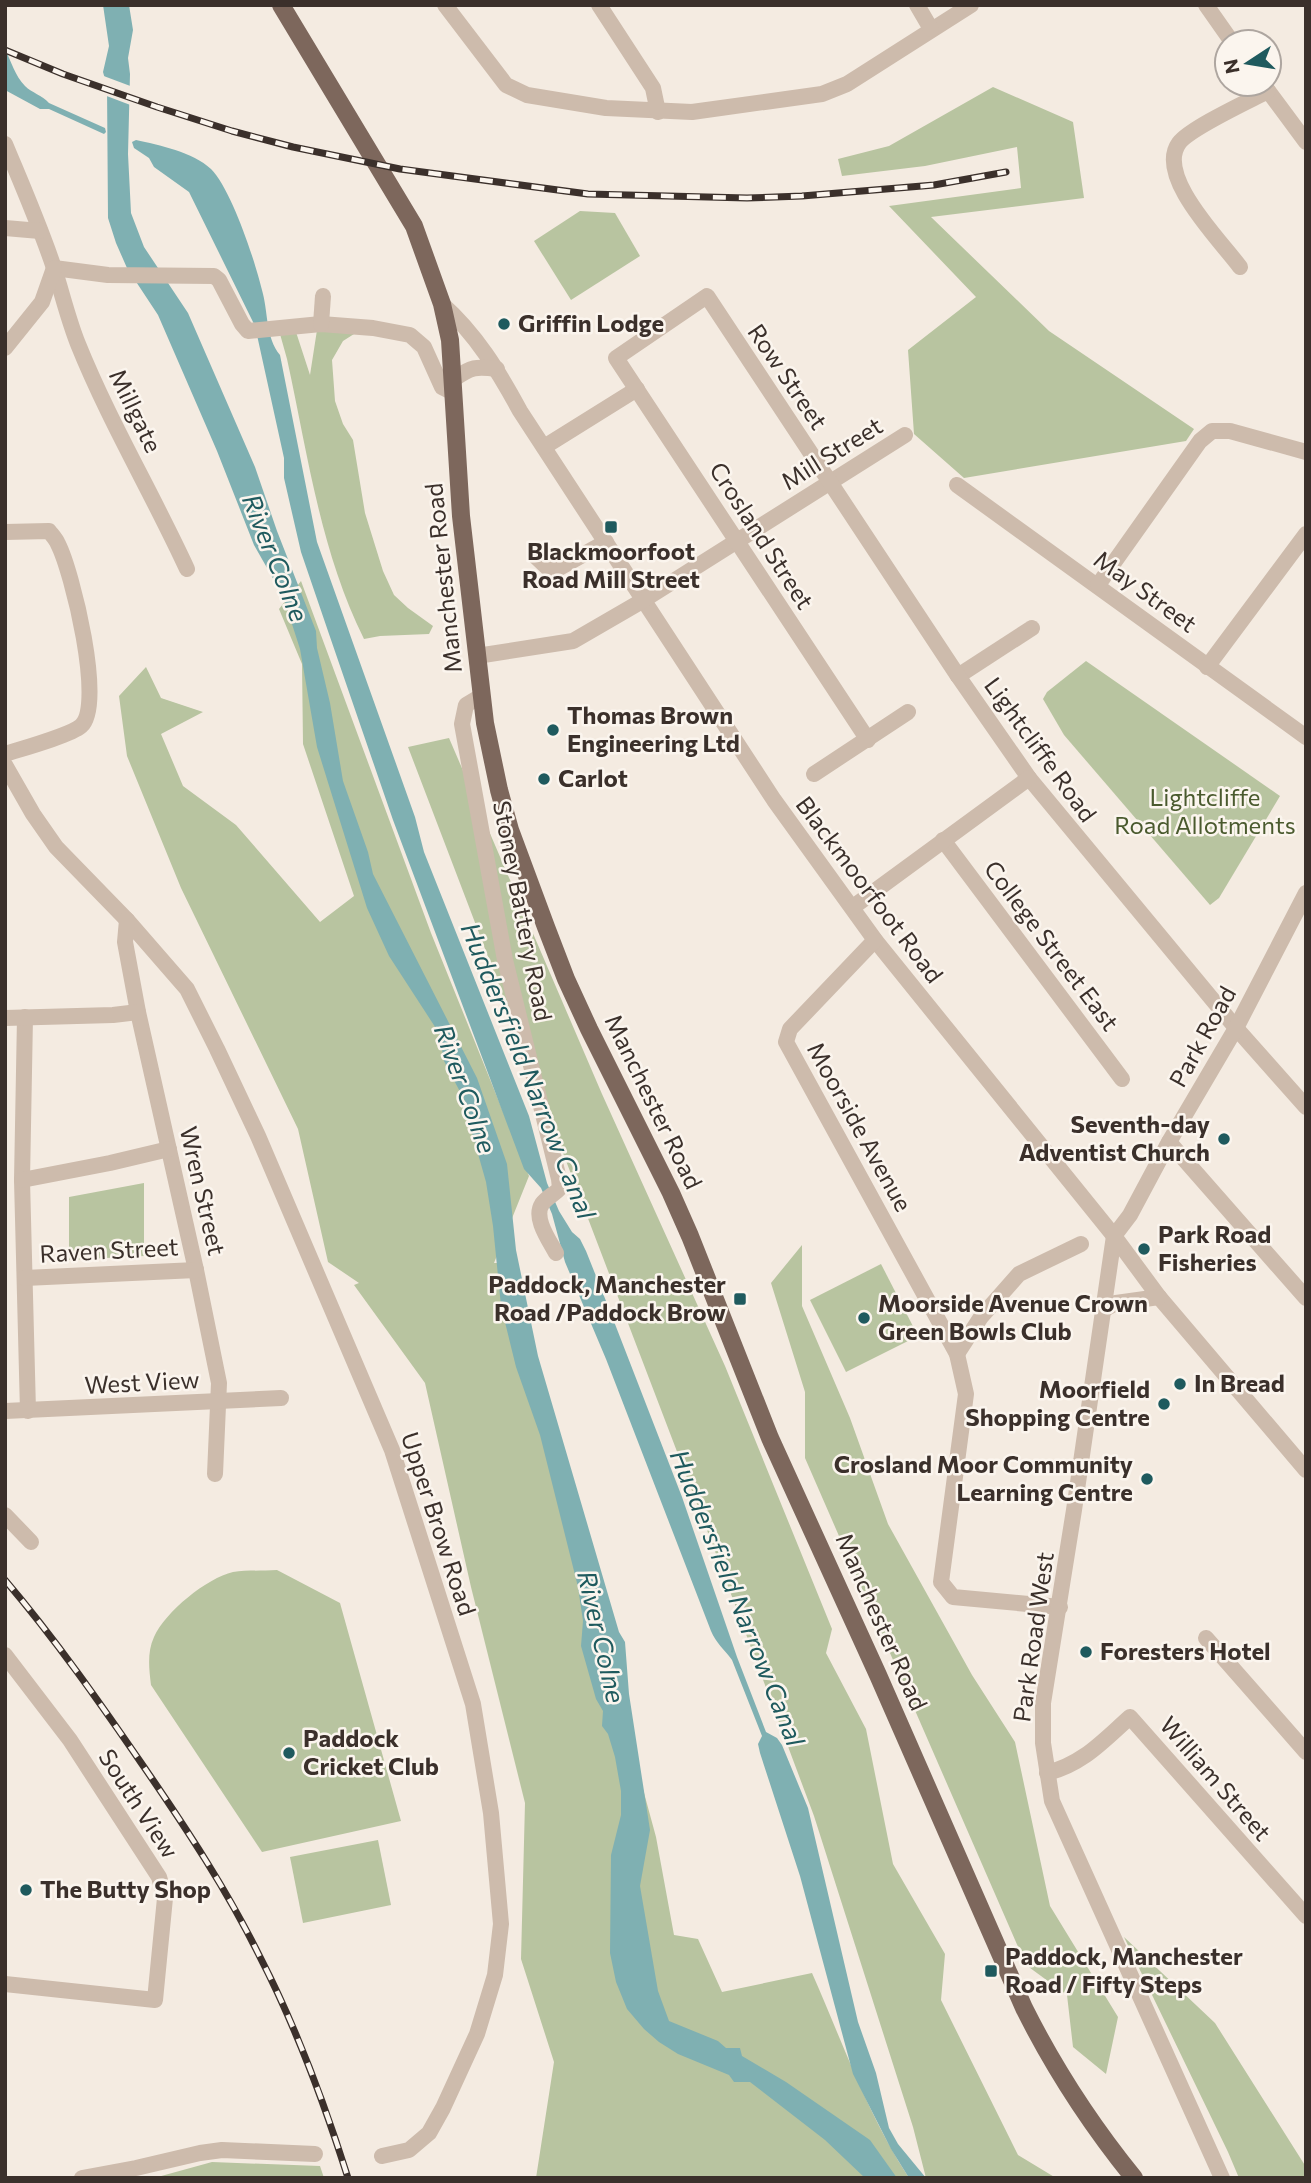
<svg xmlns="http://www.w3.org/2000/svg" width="1311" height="2183" viewBox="0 0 1311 2183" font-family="Commissioner,sans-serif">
<rect width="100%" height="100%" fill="#f4ebe1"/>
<g fill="#b8c4a0">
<polygon points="993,87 1073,122 1084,198 931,217 1049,331 1194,429 1186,441 964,478 914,434 908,350 976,297 889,206 1021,188 1017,147 925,166 842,176 838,159 889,146"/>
<polygon points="580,211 615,213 640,256 571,300 534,241"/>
<path d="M317 330 354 334 343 341 332 360 335 401 343 424 353 440 365 513 383 571 394 595 408 608 433 626 429 634 380 636 364 639C320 550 308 455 287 359L280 334 296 332 310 375Z"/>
<path d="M301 581 431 933 529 1176 494 1263H500L656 1837 674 1935 698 1939 722 1992 812 1973C843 2043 867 2114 909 2178H536L554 2062 521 1959 525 1803 471 1587 425 1383 354 1285 359 1283 328 1262 298 1129 181 888 127 756 119 696 146 667 161 698 203 712 161 734 183 786 236 825 320 922 354 896 303 744 302 664 279 609Z"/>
<polygon points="1086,661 1280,796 1219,898 1210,905 1064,735 1043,699 1047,692"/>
<polygon points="449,738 602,1094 725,1366 832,1629 826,1653 866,1729 893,1864 945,1954 941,2000 1018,2155 1056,2178 926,2178 913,2127 814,1816 710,1538 408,747"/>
<polygon points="144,1183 144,1256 69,1260 69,1197"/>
<polygon points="802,1245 802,1306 850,1418 888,1524 972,1675 1015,1742 1050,1906 1118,2017 1106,2074 1073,2047 1067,1995 1026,1965 805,1458 805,1392 771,1283"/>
<polygon points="881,1264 918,1336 846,1372 810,1300"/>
<path d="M277 1570 340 1603 401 1821 262 1852 151 1685C149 1669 147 1652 154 1637 165 1612 207 1578 233 1572 247 1570 263 1571 277 1570Z"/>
<polygon points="378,1840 391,1905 303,1923 290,1857"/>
<polygon points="1124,1937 1215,2023 1306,2167 1306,2178 1239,2178 1228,2152"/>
<polygon points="212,2162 320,2166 324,2178 154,2178"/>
</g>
<g fill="#7fb0b2">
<polygon points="103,5 129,5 133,30 128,58 130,74 128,154 131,213 144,247 188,313 255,467 277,531 316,631 317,648 330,703 343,781 368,852 373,874 477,1078 507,1164 516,1250 538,1356 619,1632 625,1642 629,1694 650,1830 640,1886 658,1991 669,2021 718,2041 726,2048 740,2048 742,2056 786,2082 870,2140 897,2178 865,2178 825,2140 750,2082 734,2082 729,2075 678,2054 659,2042 644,2029 627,2009 616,1982 610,1953 611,1855 621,1815 621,1791 615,1757 608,1734 602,1726 603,1711 596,1699 581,1646 583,1621 578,1587 540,1435 516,1367 501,1306 493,1226 486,1182 469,1122 469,1109 444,1061 439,1033 389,956 367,908 317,747 300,649 283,596 254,545 217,451 158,315 127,268 116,243 108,218 107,86 103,72 109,46"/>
<path d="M5 49C11 61 15 76 25 86 32 93 42 95 49 103L105 128 106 132 104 134 49 109H40L5 90Z"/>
<path d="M136 140C159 145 193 152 211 169 232 190 256 264 263 294 268 314 266 338 280 355L317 542 415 817 424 852 529 1116 547 1183 559 1211 572 1232 580 1239 586 1251 608 1306 682 1497 737 1657 766 1732 777 1738 782 1745 808 1808 858 2022 876 2073 889 2128 898 2144 926 2178H909L891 2149 853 2074 800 1876 760 1753 758 1744 762 1736 732 1660C724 1649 716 1643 711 1631L606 1359 565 1262 552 1214 541 1188 524 1169 393 820 329 634 301 552 284 478V458L255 326 189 192 154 167 149 158 134 148 132 142Z"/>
</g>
<polygon fill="#f4ebe1" points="101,75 133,87 133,106 104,95"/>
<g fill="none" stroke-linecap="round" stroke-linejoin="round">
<g stroke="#cdbbac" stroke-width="16">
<polyline points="445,5 506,85 527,95 606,108 692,112 822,94 847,84 971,5"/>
<polyline points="599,5 653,88 658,112"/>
<polyline points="917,5 931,29"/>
<polyline points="1206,5 1232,42"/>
<polyline points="1263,84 1306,142"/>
<path d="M5 144C22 185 40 226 54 268 62 293 68 319 78 344 109 421 152 493 187 569"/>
<polyline points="5,228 40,231"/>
<path d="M1240 267C1221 241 1155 176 1179 143 1190 128 1249 101 1268 91"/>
<polyline points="54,268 108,275 214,276 219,280 242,324 248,331 321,324 373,328 410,335 424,347 442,387 454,393"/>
<path d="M442 304C476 334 499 372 520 411L774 800 875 940 1114 1236 1159 1297 1306 1470"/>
<polyline points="321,324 323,296"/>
<polyline points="5,348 42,302 54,268"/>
<path d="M454 379C471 367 476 366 497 369"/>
<polyline points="544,447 637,389"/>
<polyline points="957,485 1306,737"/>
<path d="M5 532 49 531C52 535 56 539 58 544 72 571 105 705 81 726 71 735 21 749 5 754"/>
<polyline points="535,556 552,572 606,542"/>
<polyline points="1098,585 1200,441 1212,431 1230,431 1306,452"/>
<polyline points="477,656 573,641 642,601 905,435"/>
<polyline points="1207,667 1306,534"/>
<polyline points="958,676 1032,628"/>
<path d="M481 696 466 705 462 724 505 960 559 1179 560 1188C555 1194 547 1197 542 1204 533 1218 549 1240 556 1253"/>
<polyline points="868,740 616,358 707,296 958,676 1029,778 1236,1028 1306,1107"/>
<polyline points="5,765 33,814 56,847 127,920 187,989 217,1049 258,1136 392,1450 473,1704 491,1813 501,1924 495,1975 477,2034 443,2108 429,2133 409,2150 382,2156"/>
<polyline points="814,774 908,712"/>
<polyline points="943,840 1122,1079"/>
<polyline points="853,907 1029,778"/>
<polyline points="127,920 125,942 138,1012 196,1270 219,1383 215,1474"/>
<polyline points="875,940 790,1029 786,1042 957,1354 966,1394 941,1582 953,1597 1060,1607"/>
<polyline points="25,1017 22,1180 28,1411"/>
<polyline points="5,1018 113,1015 138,1012"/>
<polyline points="1169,1142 1306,1298"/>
<polyline points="22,1180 110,1163 169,1149"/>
<polyline points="25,1278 196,1270"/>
<polyline points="1103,1310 1116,1303 1159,1297"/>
<polyline points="957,1354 981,1317 1019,1274 1081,1244"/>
<polyline points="5,1411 281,1398"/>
<polyline points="5,1515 31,1542"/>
<polyline points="1206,1638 1306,1752"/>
<polyline points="5,1655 70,1740 159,1877 165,1898 155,2000 5,1984"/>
<path d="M1047 1773C1083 1764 1103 1741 1130 1717L1306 1916"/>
<polyline points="82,2178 136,2168 200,2153 222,2150 315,2154"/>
<polyline points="1222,2178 1052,1801 1043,1743 1043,1703 1074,1510 1114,1236 1130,1215 1169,1142 1236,1028 1306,893"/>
</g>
<path stroke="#7d675c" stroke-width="18" d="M281 5 414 226 442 304 450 340 461 516 485 723 499 790 510 830 546 927 566 979 589 1029 671 1193 690 1236 770 1438 878 1675 1024 2008C1054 2068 1091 2125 1134 2178"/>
<defs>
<g id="rail">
<polyline points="5,50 63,74 157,107 232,131 293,147 400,169 588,194 747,198 802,196 934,185 1006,172"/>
<path d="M5 1580C56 1640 100 1703 144 1767 186 1828 227 1890 260 1957 296 2027 324 2102 348 2178"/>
</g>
</defs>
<use href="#rail" stroke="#3b302b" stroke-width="7"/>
<use href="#rail" stroke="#fbf5ee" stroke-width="4.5" stroke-dasharray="13" stroke-linecap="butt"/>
</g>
<g fill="#1f5a5e" stroke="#fbf5ee" stroke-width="2.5">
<circle cx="504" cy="324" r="7"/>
<rect x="604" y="520" width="14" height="14" rx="3.5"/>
<circle cx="553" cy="730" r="7"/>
<circle cx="544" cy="779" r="7"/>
<circle cx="1224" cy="1139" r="7"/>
<circle cx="1144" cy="1249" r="7"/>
<rect x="733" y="1292" width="14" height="14" rx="3.5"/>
<circle cx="864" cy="1318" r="7"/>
<circle cx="1180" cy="1384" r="7"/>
<circle cx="1164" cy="1404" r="7"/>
<circle cx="1147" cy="1479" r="7"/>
<circle cx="1086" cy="1652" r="7"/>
<circle cx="289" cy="1753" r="7"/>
<circle cx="26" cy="1890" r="7"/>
<rect x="984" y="1964" width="14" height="14" rx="3.5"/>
</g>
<g text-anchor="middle" stroke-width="5" stroke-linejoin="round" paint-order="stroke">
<g font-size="24" font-weight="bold" fill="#3b302b" stroke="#fbf5ee" text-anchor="start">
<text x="518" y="332">Griffin Lodge</text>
<text x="611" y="560" text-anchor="middle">Blackmoorfoot<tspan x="611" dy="28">Road Mill Street</tspan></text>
<text x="567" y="724">Thomas Brown<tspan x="567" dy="28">Engineering Ltd</tspan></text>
<text x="558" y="787">Carlot</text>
<text x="1210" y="1133" text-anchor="end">Seventh-day<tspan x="1210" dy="28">Adventist Church</tspan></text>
<text x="1158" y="1243">Park Road<tspan x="1158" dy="28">Fisheries</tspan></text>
<text x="726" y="1293" text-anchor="end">Paddock, Manchester<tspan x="726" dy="28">Road /Paddock Brow</tspan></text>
<text x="878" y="1312">Moorside Avenue Crown<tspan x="878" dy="28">Green Bowls Club</tspan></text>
<text x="1194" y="1392">In Bread</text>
<text x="1150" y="1398" text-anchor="end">Moorfield<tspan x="1150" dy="28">Shopping Centre</tspan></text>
<text x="1133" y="1473" text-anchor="end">Crosland Moor Community<tspan x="1133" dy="28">Learning Centre</tspan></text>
<text x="1100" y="1660">Foresters Hotel</text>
<text x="303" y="1747">Paddock<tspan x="303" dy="28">Cricket Club</tspan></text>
<text x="40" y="1898">The Butty Shop</text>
<text x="1005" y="1965">Paddock, Manchester<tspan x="1005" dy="28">Road / Fifty Steps</tspan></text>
</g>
<g font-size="24" fill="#3b302b" stroke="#fbf5ee">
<text transform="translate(787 377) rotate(56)" y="8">Row Street</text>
<text transform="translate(135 411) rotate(64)" y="8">Millgate</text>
<text transform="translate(832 454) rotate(-32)" y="8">Mill Street</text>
<text transform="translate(761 536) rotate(57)" y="8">Crosland Street</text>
<text transform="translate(444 578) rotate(-96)" y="8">Manchester Road</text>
<text transform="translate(1145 592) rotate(36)" y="8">May Street</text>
<text transform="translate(1040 750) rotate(54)" y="8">Lightcliffe Road</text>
<text transform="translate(869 890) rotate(53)" y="8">Blackmoorfoot Road</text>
<text transform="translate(522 911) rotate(79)" y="8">Stoney Battery Road</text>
<text transform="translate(1051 946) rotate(53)" y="8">College Street East</text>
<text transform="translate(1203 1037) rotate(-61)" y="8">Park Road</text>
<text transform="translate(653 1102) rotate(64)" y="8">Manchester Road</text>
<text transform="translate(859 1127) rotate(61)" y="8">Moorside Avenue</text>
<text transform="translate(202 1191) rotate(77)" y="8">Wren Street</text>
<text transform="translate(109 1251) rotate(-3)" y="8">Raven Street</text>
<text transform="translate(142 1383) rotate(-3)" y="8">West View</text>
<text transform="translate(438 1524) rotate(72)" y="8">Upper Brow Road</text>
<text transform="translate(881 1622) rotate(66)" y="8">Manchester Road</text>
<text transform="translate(1034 1637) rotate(-82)" y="8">Park Road West</text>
<text transform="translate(1215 1779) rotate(49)" y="8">William Street</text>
<text transform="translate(138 1804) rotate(57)" y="8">South View</text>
</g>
<g font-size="24" fill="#4a5a2e" stroke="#fbf5ee">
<text x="1205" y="806">Lightcliffe<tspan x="1205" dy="28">Road Allotments</tspan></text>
</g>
<g font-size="26" font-style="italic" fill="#1f5a5e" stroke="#fbf5ee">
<text transform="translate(275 558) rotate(68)" y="9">River Colne</text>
<text transform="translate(528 1071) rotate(68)" y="9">Huddersfield Narrow Canal</text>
<text transform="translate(465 1089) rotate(70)" y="9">River Colne</text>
<text transform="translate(737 1598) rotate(68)" y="9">Huddersfield Narrow Canal</text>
<text transform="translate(601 1637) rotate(77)" y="9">River Colne</text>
</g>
</g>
<rect width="1311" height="2183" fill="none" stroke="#3b302b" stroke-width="14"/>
<g transform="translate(1248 63) rotate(258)"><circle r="33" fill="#fbf5ee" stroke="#aea6a0" stroke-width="2"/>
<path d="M0-5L12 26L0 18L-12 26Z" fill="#1f5a5e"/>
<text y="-10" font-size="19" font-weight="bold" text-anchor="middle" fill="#3b302b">N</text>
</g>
</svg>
